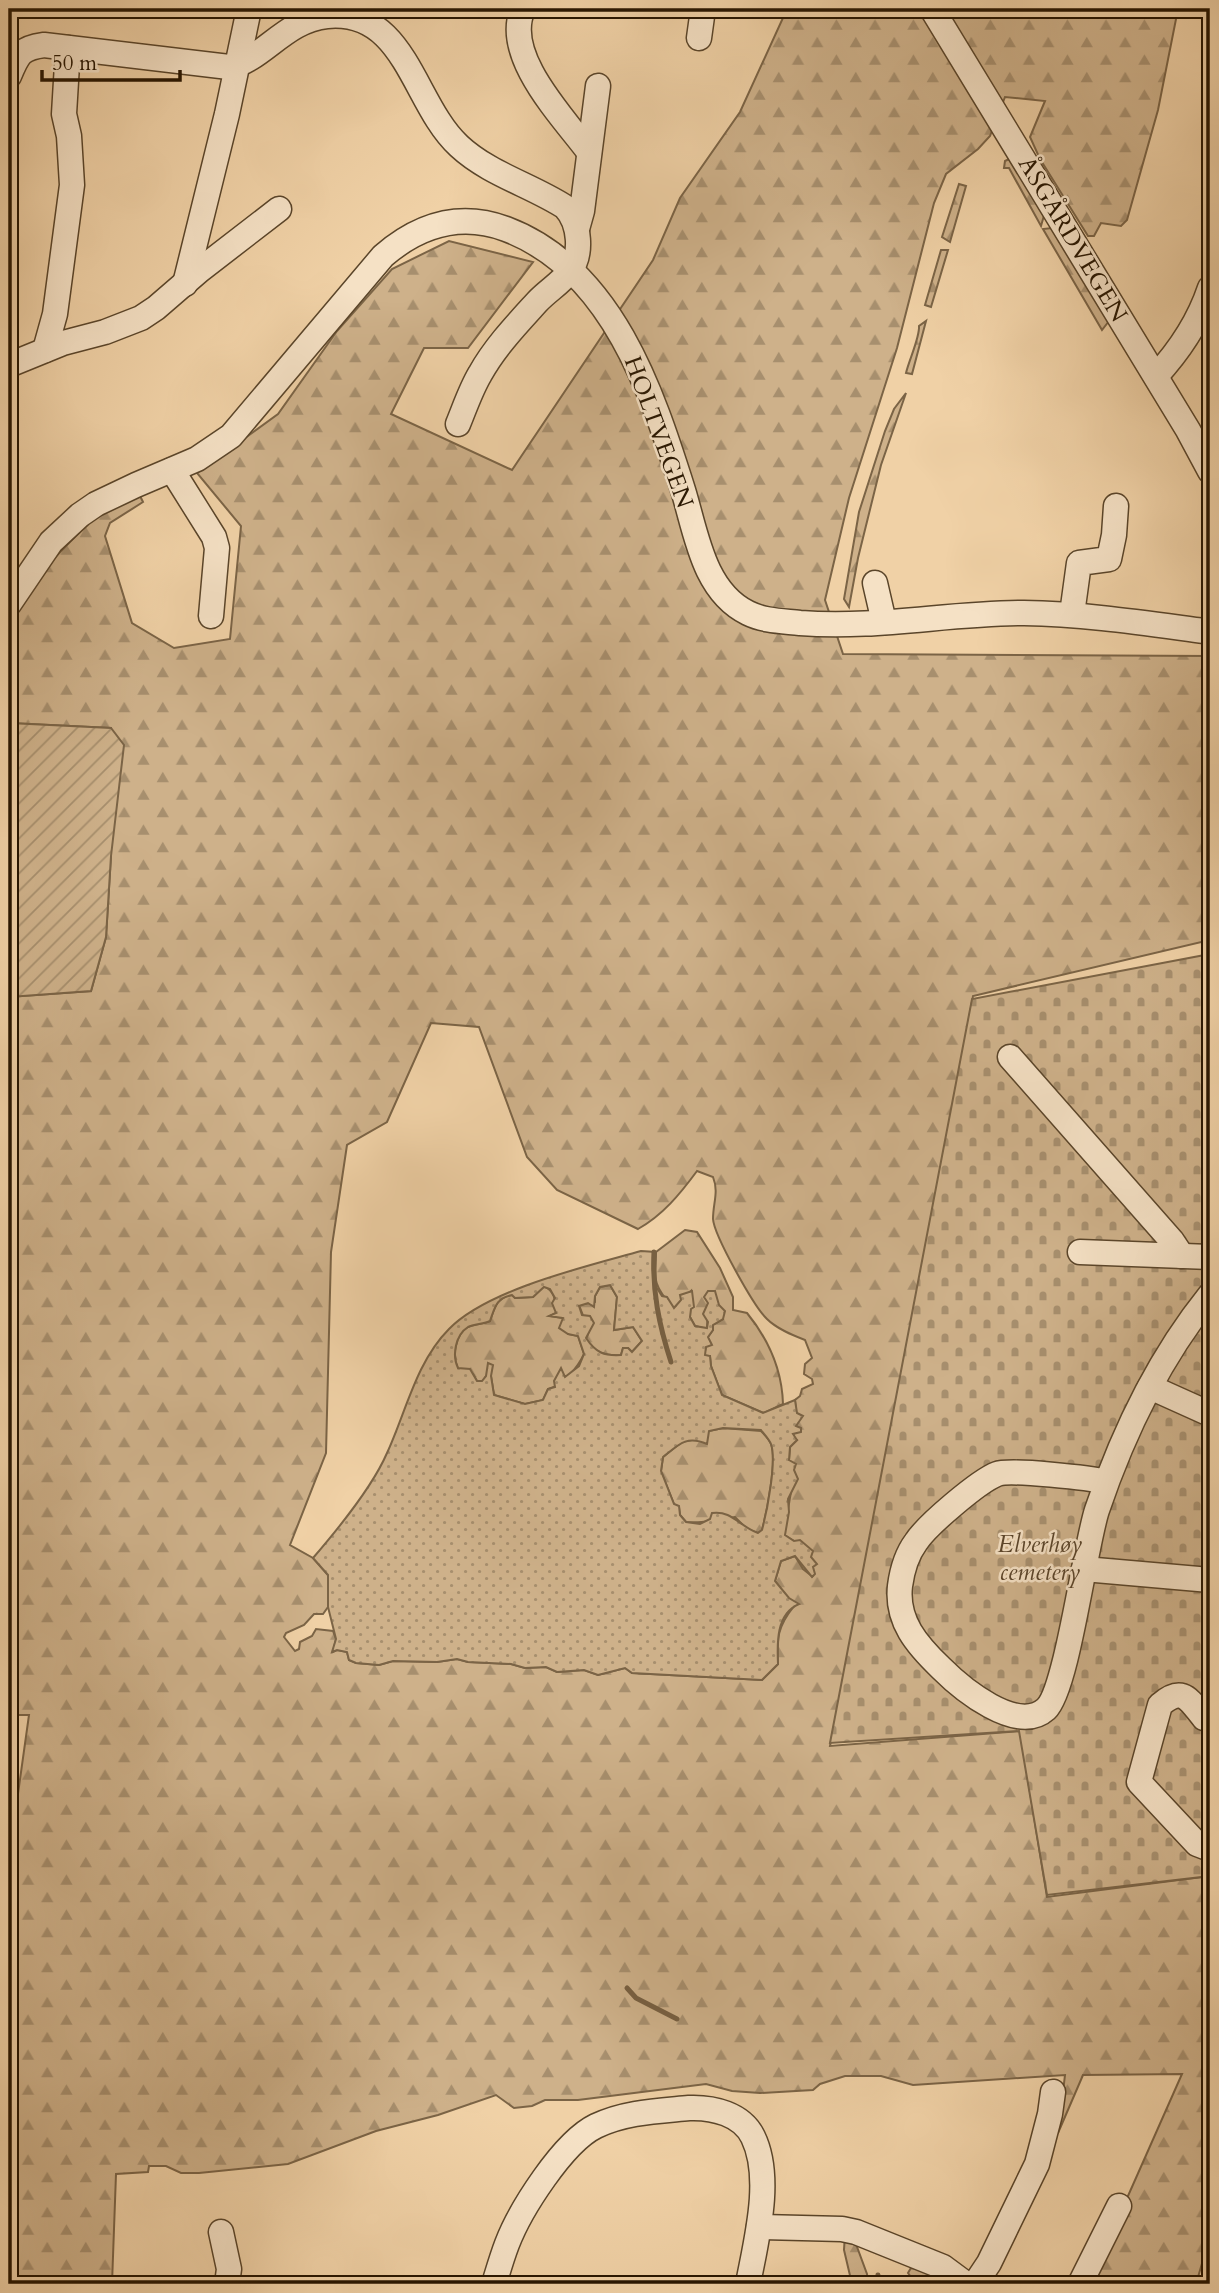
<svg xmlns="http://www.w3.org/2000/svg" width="1219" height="2293" viewBox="0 0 1219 2293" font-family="Cardo,serif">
<defs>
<pattern id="forest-firs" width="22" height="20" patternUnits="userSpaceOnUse" patternTransform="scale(1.75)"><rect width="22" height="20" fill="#ceb18a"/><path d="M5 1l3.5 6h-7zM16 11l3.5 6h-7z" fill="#a78f6e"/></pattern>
<pattern id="cemetery-stones" width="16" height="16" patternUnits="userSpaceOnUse" patternTransform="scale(1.75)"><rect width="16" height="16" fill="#ceb18a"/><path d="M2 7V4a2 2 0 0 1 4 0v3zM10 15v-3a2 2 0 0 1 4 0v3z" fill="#a78f6e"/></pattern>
<pattern id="park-dots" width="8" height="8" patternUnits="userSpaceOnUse" patternTransform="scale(1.75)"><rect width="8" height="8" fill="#ceb18a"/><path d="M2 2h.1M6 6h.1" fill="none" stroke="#a78f6e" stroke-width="1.8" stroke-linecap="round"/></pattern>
<pattern id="garden-furrows" width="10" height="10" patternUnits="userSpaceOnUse" patternTransform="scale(1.75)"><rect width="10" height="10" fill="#ceb18a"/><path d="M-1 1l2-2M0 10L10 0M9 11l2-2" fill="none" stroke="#a78f6e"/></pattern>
</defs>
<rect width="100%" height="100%" fill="#f0d1a6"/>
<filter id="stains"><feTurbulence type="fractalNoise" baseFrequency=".00286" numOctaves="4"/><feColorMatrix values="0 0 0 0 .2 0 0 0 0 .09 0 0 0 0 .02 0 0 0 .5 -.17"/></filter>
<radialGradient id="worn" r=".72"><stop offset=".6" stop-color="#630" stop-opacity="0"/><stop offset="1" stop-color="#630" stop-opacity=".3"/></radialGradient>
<g fill="url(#forest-firs)" stroke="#7b6446" stroke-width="2" fill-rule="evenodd">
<path d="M787 9H1178L1158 110 1127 220 1121 226 1101 223 1094 236H1088L1040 159 1030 137 1045 101 1005 97 990 136 978 149 946 174 934 203 897 348 849 498 825 600 843 654 1210 656V940L973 996 921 1287 830 1746 1020 1731 1047 1897 1210 1876V2236L1196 2284H1089L1182 2074 1083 2075 1058 2133 1065 2075 913 2085 881 2076H845L820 2084 813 2090 760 2093 732 2091 706 2084 578 2100H545L532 2106 514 2108 496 2095 438 2115 376 2131 288 2164 199 2173H181L166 2166H149L148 2172 116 2174 112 2284H9V1858L29 1715H9V997L91 991 106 937 111 856V728L9 723V622L42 571 90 521 139 494 143 502 110 523 105 536 132 623 174 648 230 639 241 526 197 473 278 414 337 331 392 269 449 241 533 262 468 348H424L391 414 512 470 653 260 680 198 740 112ZM431 1023 479 1027 527 1157 557 1190 638 1229C663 1215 680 1194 697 1171L713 1177C719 1192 713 1203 713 1219 714 1235 754 1307 767 1319 777 1329 792 1335 805 1340L812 1358 805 1364 804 1374 812 1379 813 1384 802 1389 800 1396 795 1400 797 1422 793 1437 797 1440 790 1447 789 1461 795 1475C789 1495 788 1515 784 1535L794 1541 813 1577 803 1569 795 1556 781 1561 775 1581 794 1606C777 1627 777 1638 778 1664L762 1680 632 1673 625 1668 598 1675 584 1670 557 1672 546 1667 525 1668 511 1664 468 1662 457 1659 437 1662 393 1661 379 1665 356 1663 349 1660 347 1652 337 1650 333 1652 336 1639 333 1631 316 1629 312 1636 300 1642 299 1649 295 1651 284 1637 286 1633 304 1625 314 1614H323L328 1607V1575L313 1558 290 1545 326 1453 331 1252 347 1145 387 1122Z"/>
<polygon points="1009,159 1045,212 1041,226 1009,168 1004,168 1005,161"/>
<polygon points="959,184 966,186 950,242 942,237"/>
<polygon points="1052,228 1109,321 1102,330 1043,229"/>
<polygon points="941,250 948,250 931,307 925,305"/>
<path d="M926 321 912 374 906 373C909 360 920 337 919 326Z"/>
<polygon points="906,393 881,465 858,558 849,607 844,599 859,512 885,431 894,409"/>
<path d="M685 1230 697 1232 720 1268 733 1297V1310L747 1313C769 1340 782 1369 783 1404L764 1413 722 1395 711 1366 710 1356H704L708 1337 713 1330V1325L723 1319 716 1298 708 1303 707 1329 695 1326 690 1317 691 1291 674 1308C655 1289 653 1280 656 1252Z"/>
<path d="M610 1285 617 1297 614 1330 633 1327 642 1341 632 1352 628 1348H623L621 1355C604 1356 596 1353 586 1339L589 1331 579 1305 595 1302V1296L600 1287Z"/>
<path d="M544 1286C556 1292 555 1301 556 1313L550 1316 563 1318 568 1334 578 1336 584 1354C578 1367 563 1386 548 1389L543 1400 525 1404 494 1395 491 1376H486L482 1382 477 1381 473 1374 458 1369C452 1356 455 1335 468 1327 474 1324 484 1324 490 1321 495 1307 496 1298 512 1295L515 1298 533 1297Z"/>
<path d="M723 1428 761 1431C765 1435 769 1439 771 1444 777 1461 767 1511 762 1530L758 1533 747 1529 735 1517C718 1519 702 1524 686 1522L680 1515 679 1507 674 1504 661 1471 663 1457 682 1442 696 1439 709 1431Z"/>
<polygon points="845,2234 853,2236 867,2274 868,2284 852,2284 844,2250"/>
<polygon points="915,2261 955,2284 913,2284 914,2281 908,2273"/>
</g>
<polygon fill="url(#cemetery-stones)" stroke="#7b6446" stroke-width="2" points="1210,954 1210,1876 1047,1895 1019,1731 830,1743 972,999"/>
<path fill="url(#park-dots)" stroke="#7b6446" stroke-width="2" fill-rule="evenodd" d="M641 1251 656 1252 655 1285 662 1296 667 1297 674 1308 681 1300 680 1295 692 1291 694 1307 691 1309 690 1317 695 1326 707 1328 708 1322 703 1314 708 1303 704 1297 708 1291H715L719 1305 725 1311 723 1319 713 1325V1330L708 1337 712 1345 706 1347 705 1355 710 1356 711 1366 722 1395 763 1413 795 1400 797 1413 803 1416 796 1426 801 1428V1432L793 1434 797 1440 790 1447 789 1460 796 1464 794 1470 798 1479 788 1499 789 1512 785 1535 794 1541 800 1540 813 1551 811 1557 817 1564 813 1567 815 1574 812 1577 795 1556 781 1561 775 1581 789 1598 799 1604C776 1614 777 1643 778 1664L762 1680 632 1673 625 1668 598 1675 584 1670 557 1672 546 1667 525 1668 511 1664 468 1662 457 1659 437 1662 393 1661 379 1665 356 1663 349 1660 347 1652 337 1650 332 1652 336 1639 328 1607V1575L313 1558C338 1529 372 1488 387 1453 406 1412 416 1362 449 1329 488 1289 588 1266 641 1251ZM610 1285 617 1297 614 1330 633 1327 642 1341 632 1352 628 1348H623L621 1355C604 1356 596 1353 586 1338L594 1323 590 1316 582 1315 579 1306 588 1303 594 1307 595 1296 600 1287ZM544 1287 550 1289 555 1298 552 1303 556 1313 549 1316 563 1318 559 1328 568 1334 578 1336 584 1354 579 1366 565 1377 561 1368 554 1381 555 1387 548 1389 543 1400 525 1404 494 1395 491 1376 493 1365 488 1363 486 1376 482 1381H477L470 1369 458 1368C452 1356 455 1335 468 1327 474 1324 484 1324 490 1321 495 1307 496 1298 512 1295L515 1298 533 1297ZM723 1428 761 1430C765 1435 769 1439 771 1444 777 1461 767 1511 762 1530L758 1533C740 1527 732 1510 712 1513L710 1519 700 1524 686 1522 680 1515 679 1506 674 1504 661 1471 663 1457C679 1444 687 1435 707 1444L709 1431Z"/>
<polygon fill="url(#garden-furrows)" stroke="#7b6446" stroke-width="2" points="9,723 111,728 124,745 111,856 106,937 91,991 9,997"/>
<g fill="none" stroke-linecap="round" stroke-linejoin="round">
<g stroke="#776042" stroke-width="5">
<path d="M654 1252C652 1291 659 1325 671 1362"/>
<polyline points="627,1988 636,1998 677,2019"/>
<polyline points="878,2275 879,2284"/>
</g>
<defs>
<g id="minor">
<path d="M523 9C502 55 563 117 589 152"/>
<polyline points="932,9 1188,430 1210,471"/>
<polyline points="699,38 703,9"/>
<path d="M9 76C18 54 21 48 44 45L229 67C263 60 285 20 327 16 406 8 413 104 459 146 489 174 531 185 565 207 580 223 583 255 569 272 561 283 547 291 537 302 517 324 495 347 480 374 471 389 465 407 458 424"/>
<polyline points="577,229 582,211 598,86"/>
<polyline points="185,284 227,114 249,9"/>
<polyline points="45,350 55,314 72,185 69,136 64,114 68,48"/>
<polyline points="9,365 63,343 105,332 141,318 156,308 200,270 279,209"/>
<path d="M1156 376C1180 350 1199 321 1210 288"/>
<polyline points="172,470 214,537 217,548 211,616"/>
<polyline points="875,583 884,622"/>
<path d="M9 604 51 542 80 515 96 504 136 485 197 459 231 436 383 256C419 225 460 212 506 229 612 269 652 392 683 490 696 532 703 591 748 613 764 621 782 621 800 623 875 629 949 613 1024 613 1085 614 1144 623 1205 631L1210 630"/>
<polyline points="1072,614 1079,563 1109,559 1114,535 1116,506"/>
<polyline points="1010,1057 1172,1241 1182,1256"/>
<polyline points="1080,1252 1210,1257"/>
<polyline points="1150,1387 1210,1414"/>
<path d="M1107 1482C1091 1478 1010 1469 997 1474 979 1481 927 1525 916 1542 907 1554 902 1571 900 1586 896 1621 917 1645 941 1668 961 1688 1017 1735 1046 1709 1067 1690 1085 1546 1097 1510 1123 1433 1160 1357 1210 1295"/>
<polyline points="1084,1569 1210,1580"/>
<path d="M1204 1718C1189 1700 1183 1685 1160 1705L1139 1782 1197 1844 1210 1849"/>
<polyline points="759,2227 842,2229 856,2232 943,2267 966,2284"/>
<polyline points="221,2232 229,2269 227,2284"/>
<path d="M494 2284C498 2271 502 2257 507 2244 520 2210 563 2142 596 2126 625 2112 658 2111 689 2108 713 2107 742 2114 753 2137 773 2178 756 2241 748 2284"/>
<polyline points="975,2284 989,2263 1037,2164 1050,2114 1053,2092"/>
<polyline points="1080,2284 1119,2206"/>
</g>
</defs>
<use href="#minor" stroke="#5a452a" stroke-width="27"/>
<use href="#minor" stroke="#f5e1c5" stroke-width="24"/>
</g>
<g text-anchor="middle" stroke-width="5" stroke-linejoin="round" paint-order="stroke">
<g font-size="24" fill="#281601" stroke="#f5e1c5">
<text transform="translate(1073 239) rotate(59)" y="8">ÅSGÅRDVEGEN</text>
<text transform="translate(659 432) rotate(70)" y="8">HOLTVEGEN</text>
</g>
<g font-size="24" font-style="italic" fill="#5a442a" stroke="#f5e1c5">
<text x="1040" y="1552">Elverhøy<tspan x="1040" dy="28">cemetery</tspan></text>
</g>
</g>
<rect width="1219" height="2293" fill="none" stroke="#f0d1a6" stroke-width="35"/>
<rect x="10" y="10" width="1198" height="2272" fill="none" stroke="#281601" stroke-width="3.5"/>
<rect x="18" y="18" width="1184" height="2258" fill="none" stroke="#281601" stroke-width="2"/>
<path d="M42 70v10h138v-10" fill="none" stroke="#281601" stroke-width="3.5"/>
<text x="52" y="70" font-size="21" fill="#281601" stroke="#f5e1c5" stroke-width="5" paint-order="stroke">50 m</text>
<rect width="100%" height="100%" filter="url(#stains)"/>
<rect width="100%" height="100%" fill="url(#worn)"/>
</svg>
